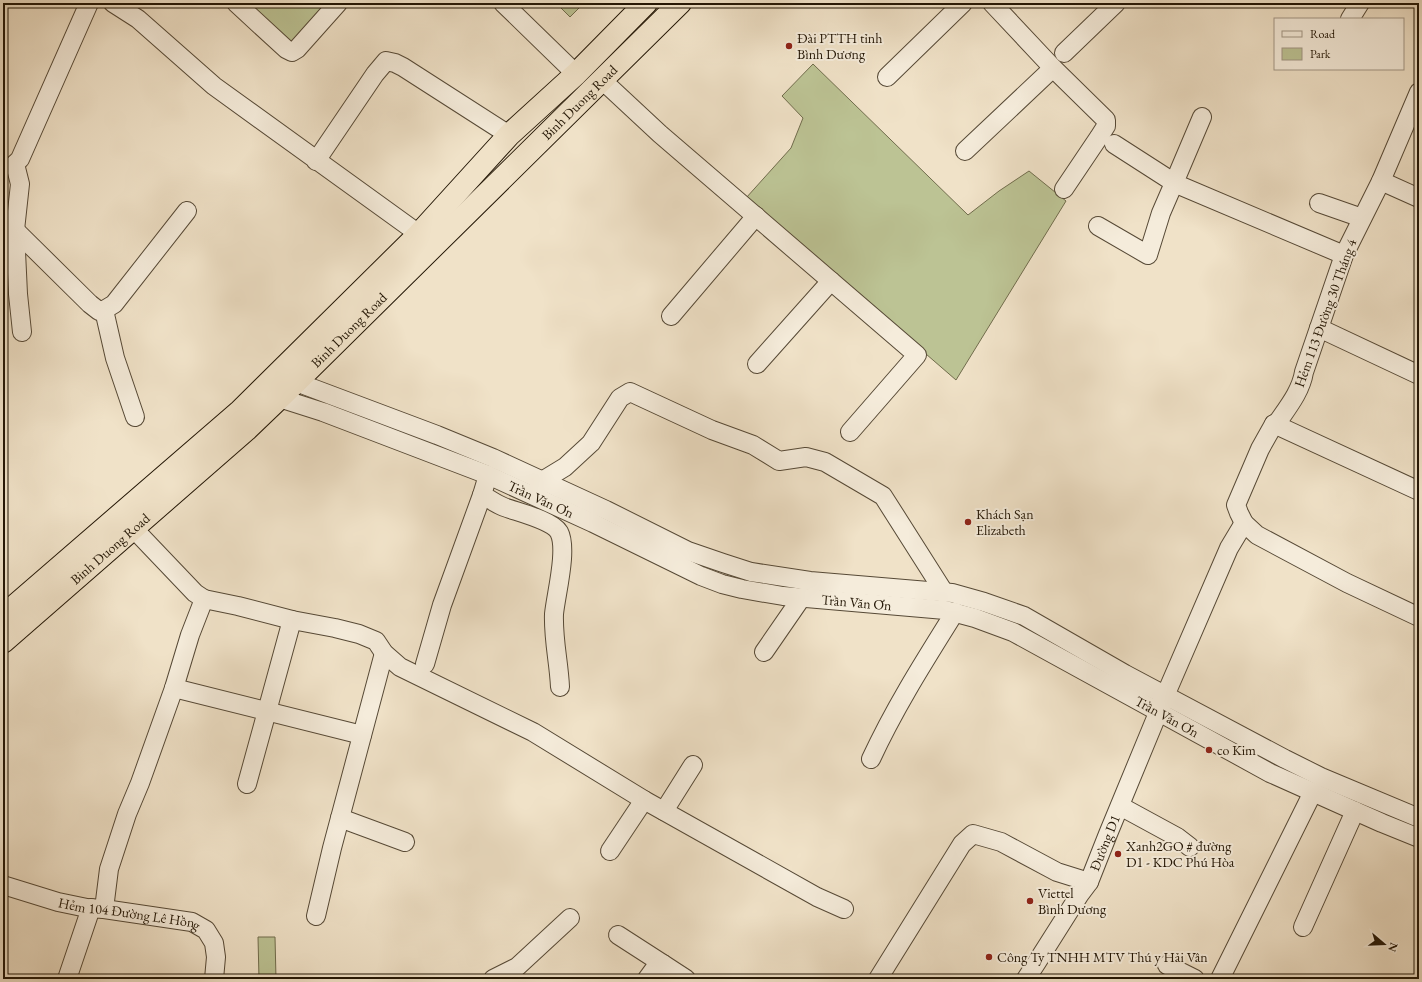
<svg xmlns="http://www.w3.org/2000/svg" width="1422" height="982" viewBox="0 0 1422 982" font-family="'EB Garamond',serif">
<rect width="100%" height="100%" fill="#f0e2c8"/>
<filter id="stains"><feTurbulence type="fractalNoise" baseFrequency=".005" numOctaves="4"/><feColorMatrix values="0 0 0 0 .2 0 0 0 0 .09 0 0 0 0 .02 0 0 0 .5 -.17"/></filter>
<radialGradient id="worn" r=".72"><stop offset=".6" stop-color="#630" stop-opacity="0"/><stop offset="1" stop-color="#630" stop-opacity=".3"/></radialGradient>
<g fill="#bcc394" stroke="#706c4c">
<polygon points="244,3 327,3 291,45"/>
<polygon points="556,3 584,3 570,17"/>
<polygon points="813,64 968,215 999,191 1029,171 1066,201 956,380 746,198 791,148 803,118 782,96"/>
<polygon points="258,937 275,937 276,979 259,979"/>
</g>
<g fill="none" stroke-linecap="round" stroke-linejoin="round">
<defs>
<g id="minor">
<polyline points="113,3 138,19 214,86 419,234"/>
<polyline points="236,3 286,49 292,52 297,49 338,3"/>
<polyline points="503,3 576,74"/>
<polyline points="992,3 1053,68 1106,120 1106,126 1099,137 1064,189"/>
<polyline points="1350,19 1360,3"/>
<polyline points="1064,53 1116,3"/>
<polyline points="887,77 963,3"/>
<polyline points="602,80 660,134 917,355 850,432"/>
<path d="M1419 92 1381 181 1344 255 1304 372C1301 391 1288 407 1277 423L1274 424 1260 449 1236 505 1239 513 1244 523 1257 535 1347 583 1419 617"/>
<polyline points="1202,117 1174,183 1344,255"/>
<polyline points="965,151 1053,68"/>
<polyline points="316,161 375,74 386,61 395,63 403,67 509,135"/>
<polyline points="15,164 20,159 89,3"/>
<polyline points="15,164 20,184 15,230 18,294 22,332"/>
<polyline points="1381,181 1419,198"/>
<polyline points="1319,203 1362,218"/>
<polyline points="1098,226 1148,255 1161,213 1174,183 1170,180 1114,144"/>
<polyline points="15,230 90,304 99,311 104,310 114,304 187,211"/>
<polyline points="104,310 115,358 135,417"/>
<polyline points="671,316 756,216"/>
<polyline points="1319,328 1419,375"/>
<polyline points="757,364 831,281"/>
<polyline points="296,382 437,435 493,458 606,510 688,551 723,563 751,572 810,581 952,593 984,602 1024,616 1125,674 1285,759 1321,777 1419,818"/>
<path id="s1" d="M279 398 323 412 488 475 593 523 701 576 722 584 742 589 783 596 945 610 975 618 1013 632 1270 773 1382 823 1419 838"/>
<polyline points="1274,424 1419,491"/>
<path d="M488 475 482 495C490 499 496 504 504 507 517 512 552 520 559 532 568 549 556 594 554 614 553 639 559 663 560 687"/>
<polyline points="537,490 542,481 565,467 591,443 620,398 630,392 712,430 753,445 779,461 806,457 825,462 883,496 944,592"/>
<polyline points="204,599 238,606 292,620 335,628 359,634 376,641 384,653 400,667 533,732 644,800 817,897 844,909"/>
<polyline points="764,652 802,597"/>
<polyline points="425,664 442,605 482,495"/>
<polyline points="174,688 362,735"/>
<path d="M871 759C895 707 925 660 955 612"/>
<polyline points="247,784 292,620"/>
<polyline points="1120,806 1177,837 1190,847"/>
<polyline points="664,811 693,765"/>
<polyline points="340,818 405,842"/>
<polyline points="610,851 644,800"/>
<path id="s2" d="M3 885 58 902 87 908 104 909 192 922 206 930 214 943 216 957 214 979"/>
<polyline points="104,909 109,869 127,814 140,783 174,688 190,635 204,599 195,593 133,528"/>
<polyline points="316,916 332,848 384,653"/>
<polyline points="1303,927 1355,811"/>
<polyline points="618,935 663,964"/>
<polyline points="1167,965 1195,979"/>
<polyline points="67,979 91,908"/>
<polyline points="493,979 517,967 570,918"/>
<polyline points="647,979 655,968 663,964 686,979"/>
<polyline points="878,979 962,844 973,834 1001,842 1057,872 1089,882"/>
<path id="s3" d="M1026 979 1037 962 1080 894 1089 882 1108 834 1165 696 1229 548 1244 523"/>
<polyline points="1220,979 1313,792"/>
</g>
<g id="highway">
<polyline points="3,616 240,411 419,234 509,135 576,74 646,3"/>
<path id="s4" d="M3 642 246 430 296 382 680 3"/>
</g>
</defs>
<use href="#minor" stroke="#564936" stroke-width="20"/>
<use href="#highway" stroke="#231605" stroke-width="24"/>
<use href="#minor" stroke="#f5ecdb" stroke-width="18"/>
<use href="#highway" stroke="#f0e2c8" stroke-width="22"/>
</g>
<g fill="#8f2418" stroke="#f5ecdb" stroke-width="1.5">
<circle cx="789" cy="46" r="4"/>
<circle cx="968" cy="522" r="4"/>
<circle cx="1209" cy="750" r="4"/>
<circle cx="1118" cy="854" r="4"/>
<circle cx="1030" cy="901" r="4"/>
<circle cx="989" cy="957" r="4"/>
</g>
<g text-anchor="middle" stroke-width="4" stroke-linejoin="round" paint-order="stroke">
<g font-size="14" fill="#231605" stroke="#f5ecdb" text-anchor="start">
<text x="797" y="43">Đài PTTH tỉnh<tspan x="797" dy="16">Bình Dương</tspan></text>
<text x="976" y="519">Khách Sạn<tspan x="976" dy="16">Elizabeth</tspan></text>
<text x="1217" y="755">co Kim</text>
<text x="1126" y="851">Xanh2GO # đường<tspan x="1126" dy="16">D1 - KDC Phú Hòa</tspan></text>
<text x="1038" y="898">Viettel<tspan x="1038" dy="16">Bình Dương</tspan></text>
<text x="997" y="962">Công Ty TNHH MTV Thú y Hải Vân</text>
</g>
<g font-size="14" fill="#231605" stroke="#f5ecdb">
<text dy="5" stroke="none"><textPath href="#s4" startOffset="790">Binh Duong Road</textPath></text>
<text transform="translate(1325 313) rotate(-70)" y="5">Hẻm 113 Đường 30 Tháng 4</text>
<text dy="5" stroke="none"><textPath href="#s4" startOffset="466">Binh Duong Road</textPath></text>
<text dy="5" stroke="none"><textPath href="#s1" startOffset="281">Trần Văn Ơn</textPath></text>
<text dy="5" stroke="none"><textPath href="#s4" startOffset="142">Binh Duong Road</textPath></text>
<text dy="5" stroke="none"><textPath href="#s1" startOffset="617">Trần Văn Ơn</textPath></text>
<text dy="5" stroke="none"><textPath href="#s1" startOffset="953">Trần Văn Ơn</textPath></text>
<text dy="5" stroke="none"><textPath href="#s3" startOffset="158">Đường D1</textPath></text>
<text dy="5" stroke="none"><textPath href="#s2" startOffset="130">Hẻm 104 Đường Lê Hồng</textPath></text>
</g>
</g>
<rect width="1422" height="982" fill="none" stroke="#f0e2c8" stroke-width="16"/>
<rect x="4" y="4" width="1414" height="974" fill="none" stroke="#231605" stroke-width="2"/>
<rect x="8" y="8" width="1406" height="966" fill="none" stroke="#231605"/>
<rect x="1274" y="18" width="130" height="52" fill="#f5ecdb" stroke="#a19685"/>
<rect x="1282" y="31" width="20" height="6" fill="#f5ecdb" stroke="#a19685"/>
<text x="1310" y="38" font-size="12" fill="#231605">Road</text>
<rect x="1282" y="48" width="20" height="12" fill="#bcc394" stroke="#a19685"/>
<text x="1310" y="58" font-size="12" fill="#231605">Park</text>
<g transform="translate(1384 944) rotate(109)" stroke="#f5ecdb" stroke-width="3" paint-order="stroke">
<path d="M0-3L7 15L0 10L-7 15Z" fill="#231605"/>
<text y="-6" font-size="11" font-weight="bold" text-anchor="middle" fill="#231605">N</text>
</g>
<rect width="100%" height="100%" filter="url(#stains)"/>
<rect width="100%" height="100%" fill="url(#worn)"/>
</svg>
